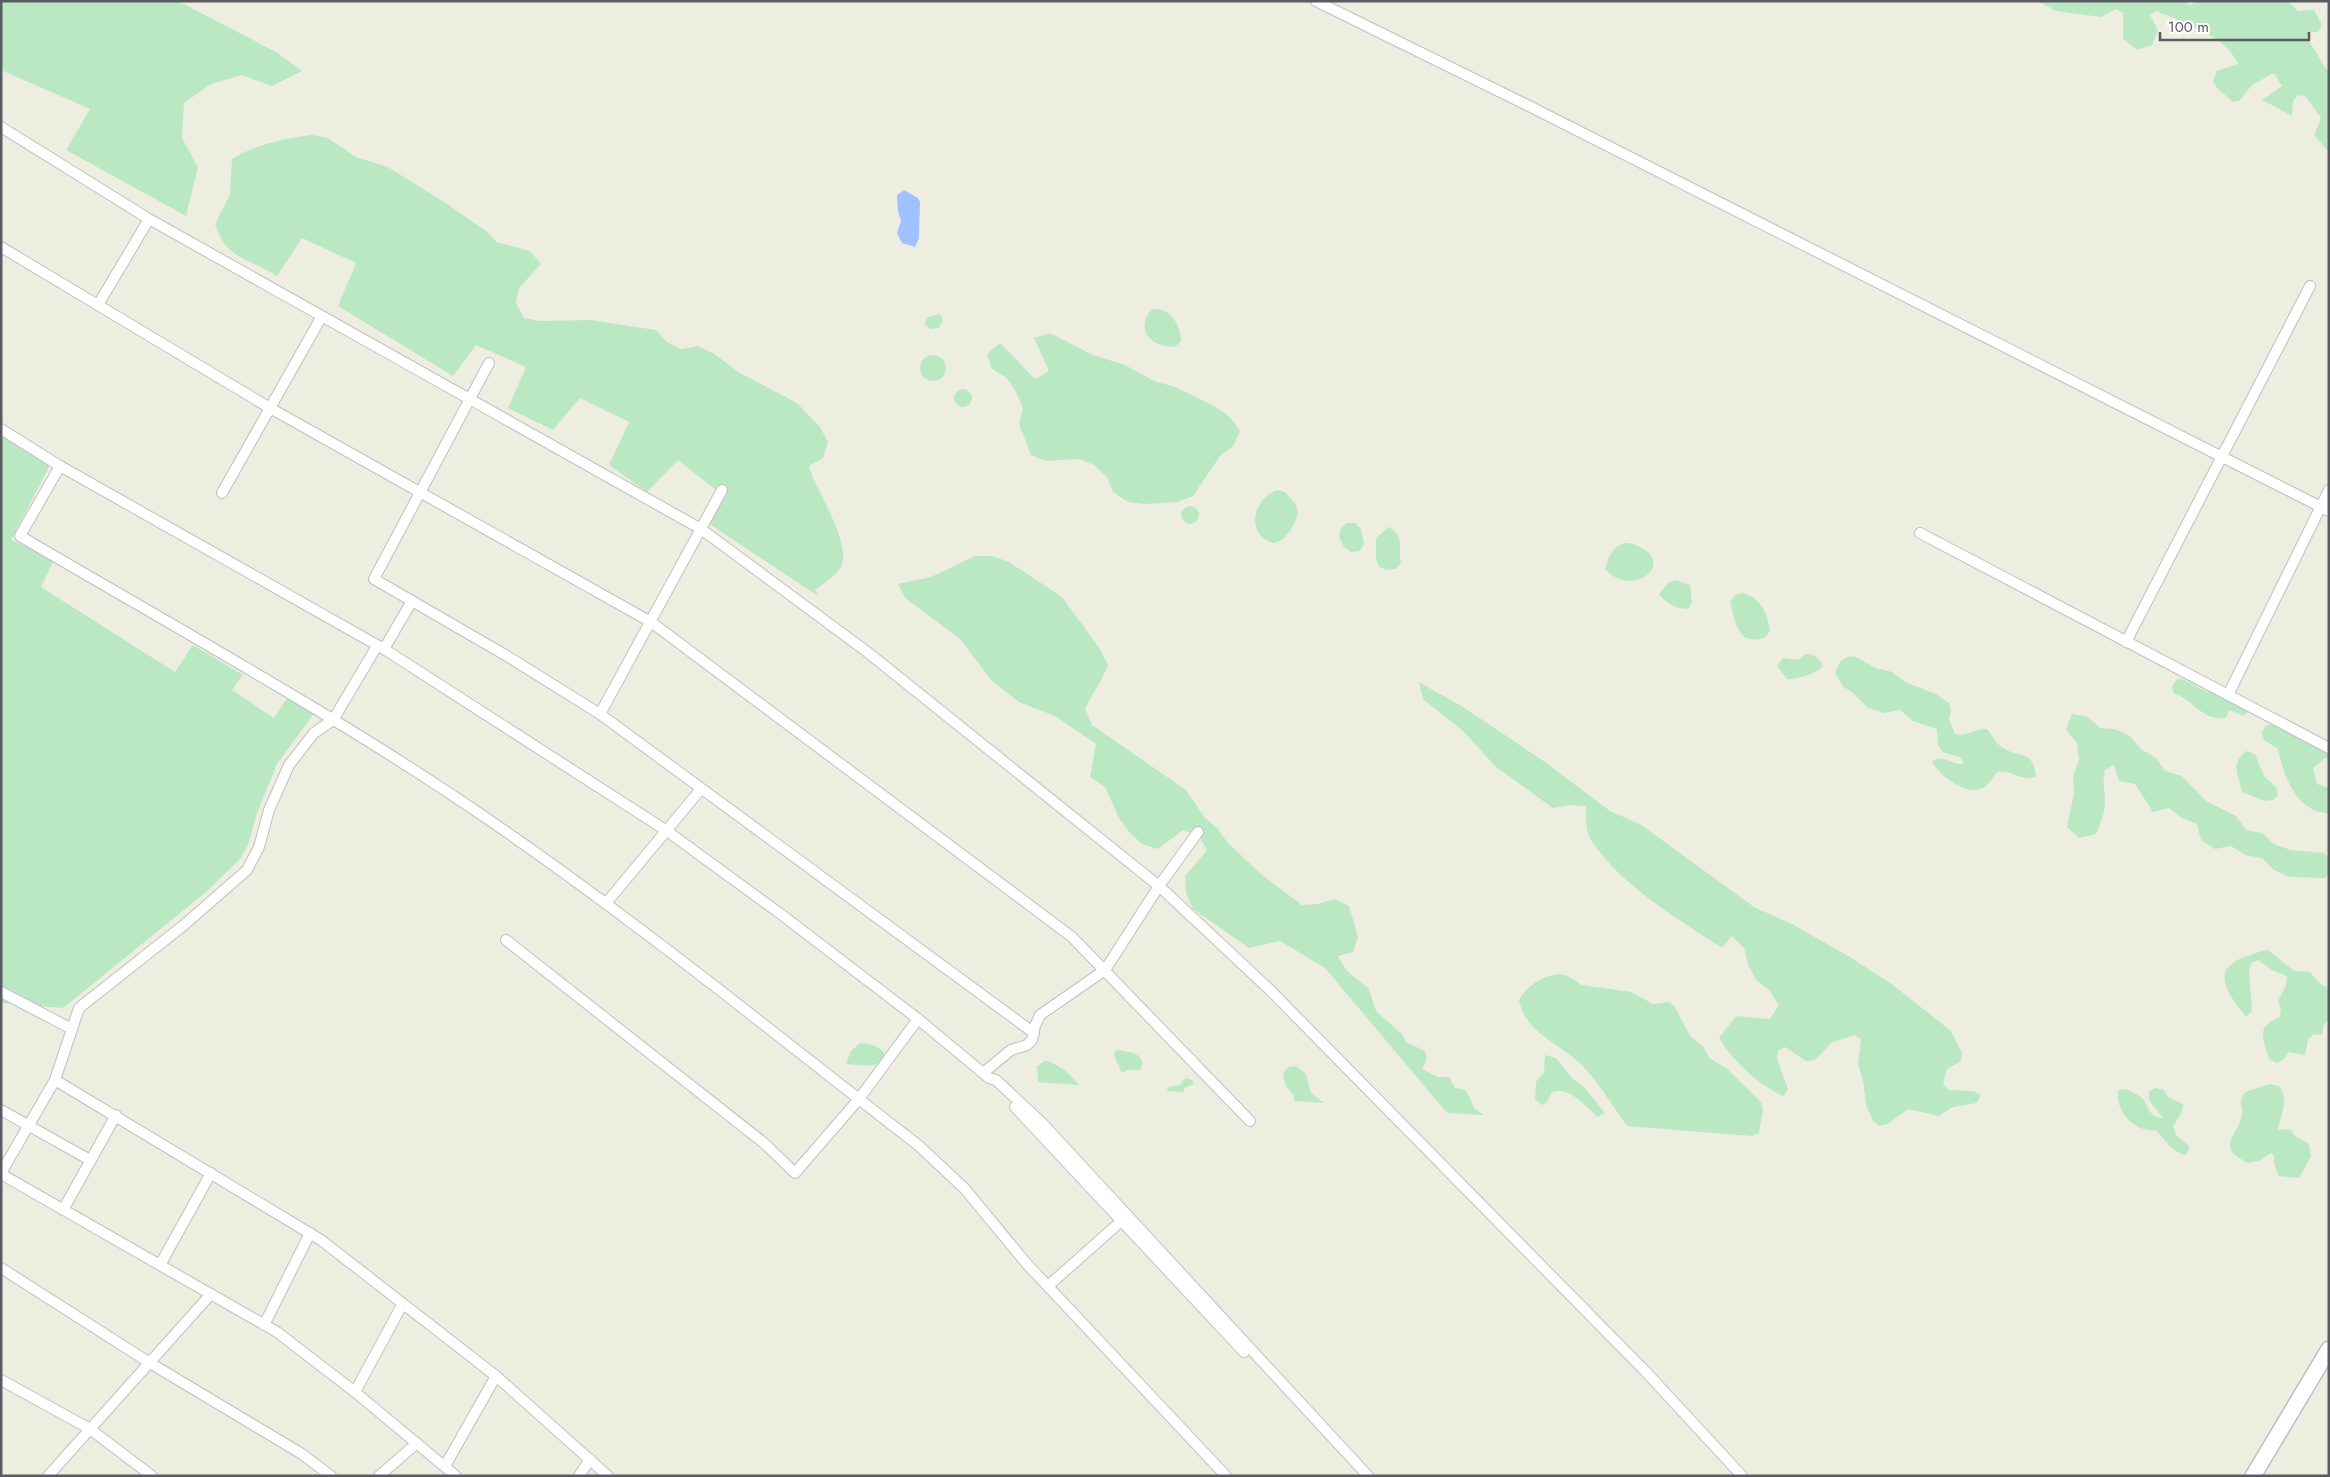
<svg xmlns="http://www.w3.org/2000/svg" width="2330" height="1477" viewBox="0 0 2330 1477" font-family="Jost,sans-serif">
<rect width="100%" height="100%" fill="#eeeee0"/>
<g fill="#bae8c3">
<polygon points="1,1 178,1 276,52 302,71 272,86 242,75 211,84 184,103 182,138 198,167 186,216 66,150 90,109 1,70"/>
<path d="M2038 1H2185L2190 5 2198 1H2288L2298 11 2314 10 2322 25 2318 32H2310L2309 41 2326 69 2329 70V152L2314 135 2321 118 2306 97 2298 95 2293 101 2292 116 2262 100 2282 86 2274 73 2252 85 2239 101 2233 102 2217 88 2213 81 2217 71 2238 64C2226 35 2184 23 2156 11L2150 15 2158 30 2152 45 2137 50 2123 39V13L2116 9 2101 17 2056 11Z"/>
<path d="M312 135 328 138 356 157 388 167 447 204 486 231 497 242 530 251 541 264 519 288 516 303 524 318 540 321 591 320 656 330 667 342 681 349 698 346 713 353 740 373 797 403 820 427 828 442 823 458 809 466C815 490 856 548 839 570 833 578 823 584 815 590L818 596 708 523 720 493 678 460 647 492 609 465 629 422 580 398 553 430 508 408 526 367 476 345 453 376 338 306 356 263 302 238 277 276C247 256 228 262 215 224L230 194 232 159C257 144 283 139 312 135Z"/>
<path d="M1153 309C1171 308 1181 325 1181 342L1174 347C1169 346 1163 346 1159 344 1142 338 1140 320 1153 309Z"/>
<polygon points="940,314 943,320 939,328 931,329 924,324 928,317"/>
<polygon points="1050,333 1093,355 1125,365 1156,382 1173,386 1216,407 1230,417 1240,431 1233,446 1220,456 1193,496 1177,502 1145,504 1128,502 1113,492 1107,477 1094,465 1079,459 1046,461 1031,455 1019,424 1023,408 1016,392 1007,378 992,369 987,354 1000,343 1035,379 1049,371 1034,338"/>
<circle cx="933" cy="368" r="13"/>
<circle cx="963" cy="398" r="9"/>
<polygon points="1,435 50,465 11,540 55,558 41,587 175,672 193,645 243,675 232,690 274,718 287,698 316,711 277,764 257,813 248,845 241,858 205,893 63,1008 1,1003"/>
<path d="M1277 490 1285 492 1296 505 1298 513C1294 526 1287 540 1274 543 1244 535 1253 498 1277 490Z"/>
<circle cx="1190" cy="515" r="9"/>
<polygon points="1347,523 1355,523 1361,529 1364,544 1360,551 1351,552 1344,547 1339,537 1341,528"/>
<path d="M1389 527C1405 535 1398 548 1401 563L1396 569 1387 570 1379 567 1376 559V538Z"/>
<path d="M1624 543C1632 543 1636 545 1642 548 1674 566 1632 598 1605 569 1609 556 1611 548 1624 543Z"/>
<path d="M975 556H992L1009 562 1062 597 1100 649 1108 665C1102 681 1092 694 1085 709L1092 725 1186 790 1205 818 1217 828 1227 842 1262 875 1302 905 1318 904 1334 899 1349 906 1358 937 1353 952 1338 956 1346 970 1369 989 1376 1011 1403 1035 1406 1042 1425 1051 1427 1058 1422 1069 1437 1077H1449L1455 1088 1466 1090 1474 1108 1484 1115 1447 1113 1325 968 1280 941 1249 948 1193 909 1186 893 1185 876 1207 850 1199 836 1183 830 1158 849 1142 844 1130 833 1119 818 1105 787 1090 777 1096 744 1055 716 1019 702 992 681 960 639 905 598 898 584 931 577Z"/>
<path d="M1675 580 1690 585 1692 602 1688 609C1676 609 1666 603 1659 594L1668 583Z"/>
<path d="M1742 593C1760 597 1767 612 1770 630L1766 637C1737 648 1736 622 1730 602L1735 595Z"/>
<path d="M1805 654C1815 654 1818 657 1823 666 1816 674 1799 679 1787 679L1777 666 1783 658 1799 660Z"/>
<path d="M1854 656 1876 668 1892 672 1905 682 1936 694 1949 703 1951 711 1949 719 1955 734C1967 737 1975 728 1987 729 1992 735 1997 745 2003 748 2018 758 2034 749 2036 777 2018 782 2013 769 1997 772 1992 778 1988 787 1980 789 1965 795 1937 774 1932 761 1946 754 1951 765 1964 764L1960 757 1942 752 1938 745 1937 729 1913 721 1900 710 1884 713 1868 708 1851 691 1843 687 1835 673C1839 662 1842 657 1854 656Z"/>
<path d="M2177 679 2185 680 2207 692 2231 696 2249 711 2244 716 2229 710 2226 718C2200 721 2194 699 2174 694L2172 686Z"/>
<path d="M1419 682 1463 707 1545 762 1610 811 1640 824 1754 907 1792 924 1850 957 1893 985 1951 1031 1962 1053 1961 1061 1947 1069 1943 1084 1949 1090 1974 1091 1981 1095 1977 1103 1953 1107 1939 1116 1908 1109 1888 1124 1879 1126 1873 1121 1866 1105 1863 1080 1858 1064 1861 1039 1854 1035 1831 1043 1815 1060 1806 1061 1785 1047 1778 1051 1777 1059 1788 1089 1784 1096C1760 1087 1732 1060 1719 1038L1736 1016 1770 1019 1779 1005 1769 990 1756 980 1748 964 1744 948 1732 936 1722 948C1678 919 1620 885 1591 840 1585 830 1586 818 1586 806L1570 805 1553 808 1496 767 1462 730 1423 699Z"/>
<path d="M2072 714 2088 717 2100 728 2115 729 2130 736 2141 749 2156 758 2165 771 2182 776 2206 801 2236 816 2246 830 2262 833 2274 844 2291 850 2324 853 2329 858V874L2325 878 2290 877 2274 870 2262 858 2245 855 2231 846 2215 849 2201 840 2197 824 2182 818 2169 808 2153 812 2135 784 2119 781 2114 765 2105 770C2102 786 2105 788 2105 803 2105 814 2100 824 2096 834L2079 838 2067 827 2074 794 2073 776 2079 760 2077 743 2066 730Z"/>
<path d="M2275 724 2283 727 2296 736H2304L2329 752V761L2325 758 2313 768 2317 784 2329 788V814C2322 812 2315 812 2310 808 2290 795 2283 771 2278 749L2264 740 2262 732 2266 725Z"/>
<path d="M2247 751 2255 754 2264 776 2276 787 2278 795 2273 800 2265 801 2242 792C2239 775 2229 763 2247 751Z"/>
<path d="M2268 950 2294 971 2310 972 2320 984 2329 988V1019L2323 1026 2322 1035 2314 1034 2308 1039 2305 1055 2288 1052 2284 1059 2277 1063 2269 1059C2263 1038 2255 1027 2280 1017L2281 1008 2278 1001 2286 985 2287 976 2272 970 2258 960 2251 963 2249 971 2252 1011 2246 1017C2231 997 2208 972 2242 958 2251 955 2259 951 2268 950Z"/>
<path d="M1560 974 1568 976 1582 985 1631 992 1653 1004 1669 1002 1675 1007 1690 1036 1703 1046 1710 1059 1725 1067 1761 1102 1763 1109 1759 1133 1752 1136 1627 1126C1612 1105 1599 1083 1581 1064 1558 1042 1526 1034 1519 1000 1526 986 1544 975 1560 974Z"/>
<path d="M860 1043C872 1044 883 1046 886 1058 877 1069 860 1065 846 1064L851 1051Z"/>
<path d="M1119 1050C1130 1052 1147 1054 1141 1070H1127L1122 1073 1114 1055 1115 1051Z"/>
<path d="M1545 1055 1556 1058 1572 1078 1585 1088 1605 1113 1598 1117C1587 1107 1568 1085 1552 1092L1546 1103 1542 1105 1535 1099 1536 1082 1544 1072Z"/>
<path d="M1045 1061C1057 1062 1072 1076 1079 1085L1038 1082 1037 1066Z"/>
<polygon points="1296,1066 1306,1074 1311,1093 1324,1103 1294,1101 1294,1096 1286,1086 1283,1074 1288,1067"/>
<polygon points="1187,1078 1192,1080 1194,1084 1184,1088 1184,1092 1167,1091 1168,1087 1180,1085 1183,1080"/>
<path d="M2270 1084 2279 1086C2290 1100 2280 1116 2278 1130L2290 1129 2295 1136 2309 1144 2311 1156 2299 1178 2279 1176 2274 1164V1156L2271 1153 2261 1160 2248 1163C2214 1146 2237 1138 2242 1115 2244 1104 2236 1106 2245 1092Z"/>
<path d="M2156 1088 2164 1090 2168 1097 2183 1104 2182 1112 2173 1126 2176 1135 2190 1147 2186 1155C2170 1152 2167 1140 2155 1130 2134 1132 2115 1111 2118 1090L2126 1089C2131 1092 2137 1094 2141 1097 2151 1107 2147 1117 2163 1118L2149 1100V1091Z"/>
</g>
<polygon fill="#9fc2ff" points="904,190 918,198 920,202 919,238 915,247 902,243 897,233 901,221 898,211 897,195"/>
<g fill="none" stroke-linecap="round" stroke-linejoin="round">
<defs>
<g id="minor">
<polyline points="1316,1 1525,104 2329,511"/>
<polyline points="1,127 149,219 701,529 866,651 1159,886 1270,990 1646,1372 1742,1476"/>
<polyline points="1,247 270,408 651,622 1072,937 1250,1121"/>
<polyline points="98,305 149,219"/>
<polyline points="489,363 374,579 507,656 600,714 1034,1033"/>
<polyline points="1,429 60,466 384,649 667,831 782,915 918,1019 989,1078 996,1080 1042,1123 1368,1476"/>
<path d="M60 466 20 536C178 629 341 718 492 822 639 923 777 1036 918 1145L965 1189 1026 1263 1226 1476"/>
<polyline points="222,493 322,316"/>
<polyline points="1920,533 2329,748"/>
<polyline points="2126,642 2310,286"/>
<polyline points="384,649 412,601"/>
<polyline points="2228,695 2329,490"/>
<polyline points="600,714 722,490"/>
<polyline points="607,902 701,789"/>
<polyline points="506,940 764,1143 795,1173 859,1099 918,1019"/>
<polyline points="1,992 72,1029"/>
<polyline points="983,1073 1011,1050 1027,1045 1032,1040 1035,1026 1040,1015 1105,970 1159,886 1198,832"/>
<polyline points="55,1080 321,1240 496,1376 608,1476"/>
<polyline points="1015,1107 1244,1352"/>
<polyline points="1,1110 90,1160"/>
<polyline points="1,1173 55,1080 79,1008 184,925 247,870 259,847 269,810 289,765 314,733 333,720 377,646"/>
<polyline points="1,1174 277,1332 355,1392 456,1476"/>
<polyline points="63,1210 116,1115"/>
<polyline points="160,1265 211,1173"/>
<polyline points="1,1268 150,1363 302,1454 331,1476"/>
<polyline points="1048,1286 1127,1216"/>
<polyline points="264,1325 310,1233"/>
<polyline points="1,1380 90,1429 152,1476"/>
<polyline points="355,1392 402,1305"/>
<polyline points="445,1466 496,1376"/>
<polyline points="48,1476 211,1294"/>
<polyline points="379,1476 417,1443"/>
<polyline points="579,1476 590,1459"/>
</g>
<polyline id="secondary" points="2253,1476 2329,1349"/>
</defs>
<use href="#minor" stroke="#bebfc6" stroke-width="12"/>
<use href="#secondary" stroke="#bdbfc8" stroke-width="18"/>
<use href="#minor" stroke="#fff" stroke-width="10"/>
<use href="#secondary" stroke="#fff" stroke-width="15"/>
</g>
<rect width="2330" height="1477" fill="none" stroke="#595c63" stroke-width="5"/>
<path d="M2160 32v8h149v-8" fill="none" stroke="#595c63" stroke-width="2.5"/>
<text x="2168" y="32" font-size="15" fill="#595c63" stroke="#ffffff" stroke-width="4" paint-order="stroke">100 m</text>
</svg>
